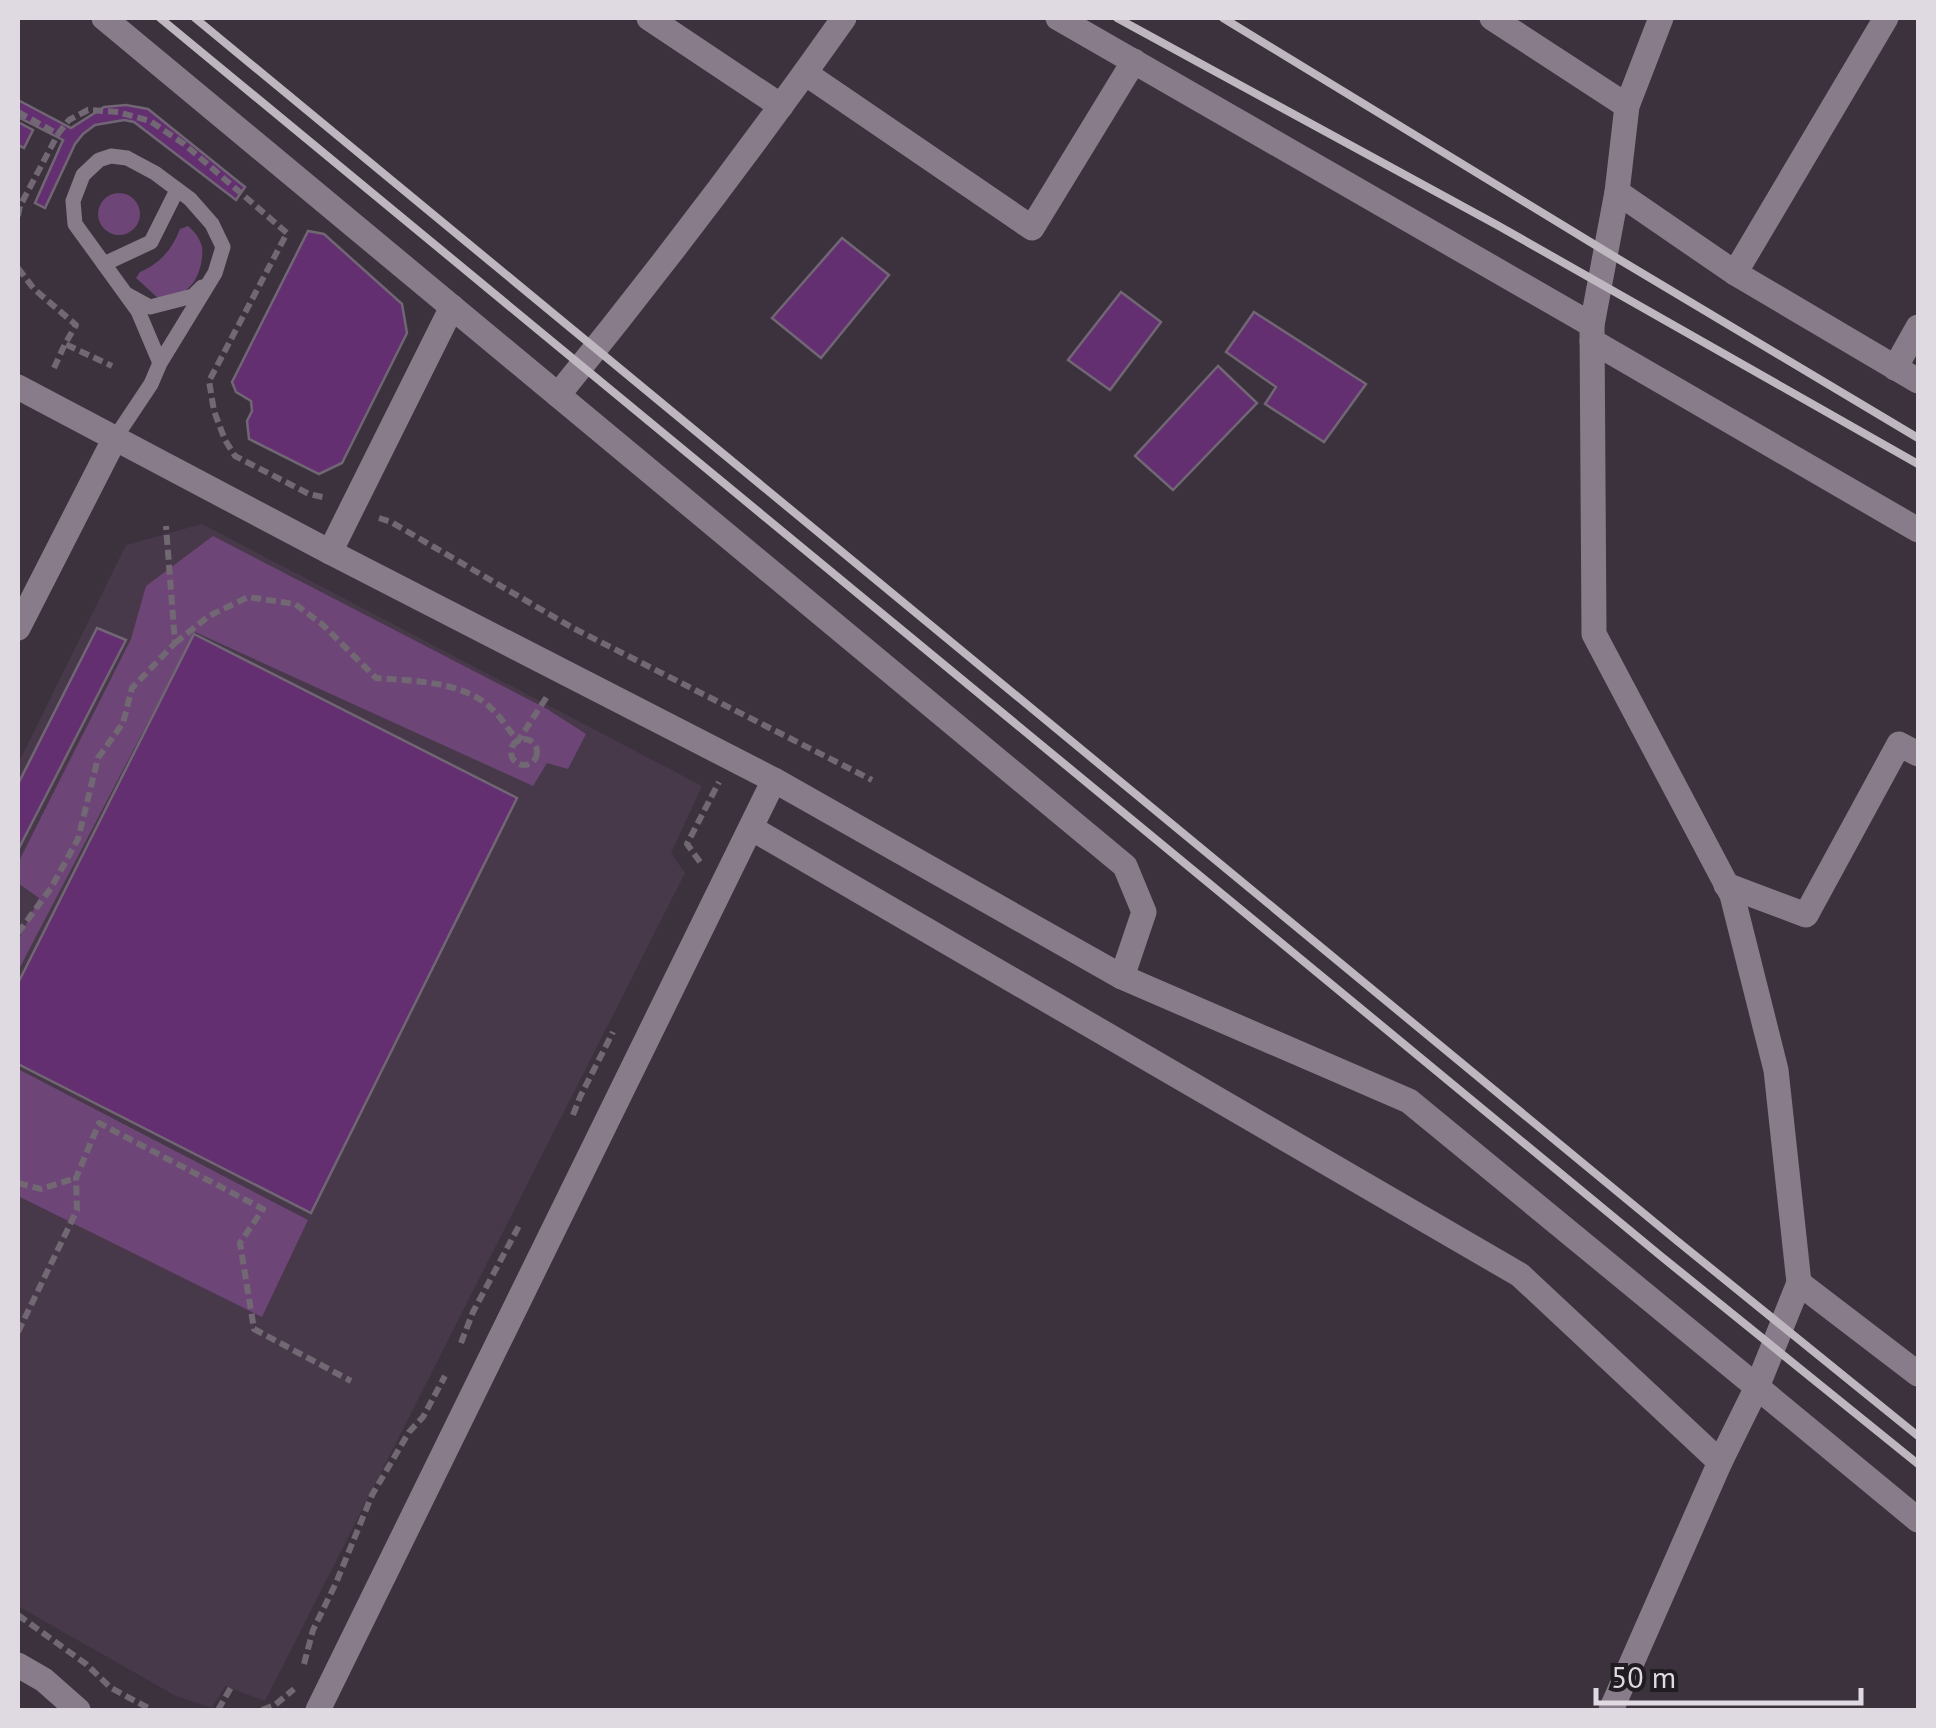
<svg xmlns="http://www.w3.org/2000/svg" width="1936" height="1728" viewBox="0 0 1936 1728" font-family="'PT Sans',sans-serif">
<rect width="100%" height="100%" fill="#3c323e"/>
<polygon fill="#47394a" points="202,524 702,786 671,853 685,873 265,1701 225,1686 212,1708 174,1695 18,1606 18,764 126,545"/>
<g fill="#6e4577">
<circle cx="119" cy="214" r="21"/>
<path d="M188 226C194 231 200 238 202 247 204 262 197 285 183 292 176 295 166 296 158 298L136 278 140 272C161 263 172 249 180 229Z"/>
<polygon points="213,536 547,709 586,734 568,769 547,763 533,786 195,632 18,971 18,941 39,898 18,883 18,863 131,639 146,586"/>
<polygon points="18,1069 308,1220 262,1317 18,1196"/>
</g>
<g fill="#632f70" stroke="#716674" stroke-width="2.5">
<polygon points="18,100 71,128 104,107 126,105 148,109 245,187 236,200 134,122 124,120 95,125 83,134 75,144 45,208 35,203 63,140 18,117"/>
<polygon points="18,122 33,130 24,148 18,145"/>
<polygon points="308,231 324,234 402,304 407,333 342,463 319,474 249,439 247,421 252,411 251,401 236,392 232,382"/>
<polygon points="842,238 889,275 821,358 772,318"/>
<polygon points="1121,292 1161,322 1110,390 1068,360"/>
<polygon points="1254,312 1366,384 1324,442 1265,404 1276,387 1226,352"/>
<polygon points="1218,366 1257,403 1173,490 1135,456"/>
<polygon points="97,628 126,640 18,850 18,784"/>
<polygon points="194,634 517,798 311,1213 18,1064 18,983"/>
</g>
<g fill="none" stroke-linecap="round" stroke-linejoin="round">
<g stroke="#716873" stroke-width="6" stroke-dasharray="10 5" stroke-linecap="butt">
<polyline points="18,112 58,134 69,120 88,110 118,112 150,121 184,144 287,233 209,381 214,411 225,440 235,456 309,494 327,498"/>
<polyline points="18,216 20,206 58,134"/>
<polyline points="18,268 34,289 76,325 65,344 112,366"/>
<polyline points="54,368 65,344"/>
<polyline points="379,518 391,522 573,628 872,780"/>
<path d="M175 643 209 616 248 597 295 604 323 625 376 678C413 681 464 681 492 709 502 718 509 731 518 741L548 695"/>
<circle cx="524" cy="752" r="13"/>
<polyline points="700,862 687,844 719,782"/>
<polyline points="18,933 51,888 78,839 98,758 123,723 132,688 175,643 166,526"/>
<polyline points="573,1115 580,1097 613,1032"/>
<polyline points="18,1183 41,1189 76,1178"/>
<polyline points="18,1332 77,1210 76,1178 99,1123 263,1209 240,1243 254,1329 351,1381"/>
<polyline points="461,1343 473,1312 520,1224"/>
<polyline points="18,1615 86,1664 111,1688 152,1710"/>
<polyline points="304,1664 313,1630 336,1583 372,1495 409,1432 423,1417 445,1376"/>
<polyline points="218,1710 233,1684"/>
<polyline points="262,1710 275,1705 294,1689"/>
</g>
<g stroke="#887c8a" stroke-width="15">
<polyline points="104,264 151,242 177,190"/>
<polyline points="128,295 150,307 193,296 202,287"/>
<polyline points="115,438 151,384 160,363 215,273 223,247 212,224 190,199 155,173 127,158 111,156 99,160 83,175 73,201 75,224 138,311 160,363"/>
</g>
<g stroke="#887c8a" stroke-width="25">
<polyline points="104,18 1125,866 1144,912 1122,977"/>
<polyline points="649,18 781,106"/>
<polyline points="1058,18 1592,325"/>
<polyline points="1492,18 1627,106"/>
<polyline points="1661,18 1627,106 1617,192 1592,325 1594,634 1732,895 1776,1070 1799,1283"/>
<polyline points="805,73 1032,228 1134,61"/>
<polyline points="1617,192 1735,273 1918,381"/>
<polyline points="1735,273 1886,18"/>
<polyline points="1592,341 1918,530"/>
<polyline points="1895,368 1918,327"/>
<path d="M558 395C658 272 753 147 844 18"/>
<polyline points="330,552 452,307"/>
<polyline points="751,828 1520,1275 1720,1462"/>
<polyline points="1726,885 1806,915 1899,744 1918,754"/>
<polyline points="1757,1387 1918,1520"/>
<polyline points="18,1665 44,1680 78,1710"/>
</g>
<g stroke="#887c8a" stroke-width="25">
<polyline points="18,387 330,552 774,780 1122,977 1409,1101 1757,1387"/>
<polyline points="18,628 115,438"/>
<polyline points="318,1710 774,780"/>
<polyline points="1611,1710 1720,1462 1757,1387 1799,1283 1918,1374"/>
</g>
<g stroke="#beb7c0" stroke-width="8">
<polyline points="160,18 1662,1257 1918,1464"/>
<polyline points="195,18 1676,1240 1918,1436"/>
<polyline points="1117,18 1497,225 1918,464"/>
<polyline points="1223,18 1605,251 1918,438"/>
</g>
</g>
<rect width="1936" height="1728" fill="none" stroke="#dfd9e1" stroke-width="40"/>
<path d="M1596 1688v15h265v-15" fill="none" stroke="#dfd9e1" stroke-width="5"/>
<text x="1611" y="1688" font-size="30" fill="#dfd9e1" stroke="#201c21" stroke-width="8" paint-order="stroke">50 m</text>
</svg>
